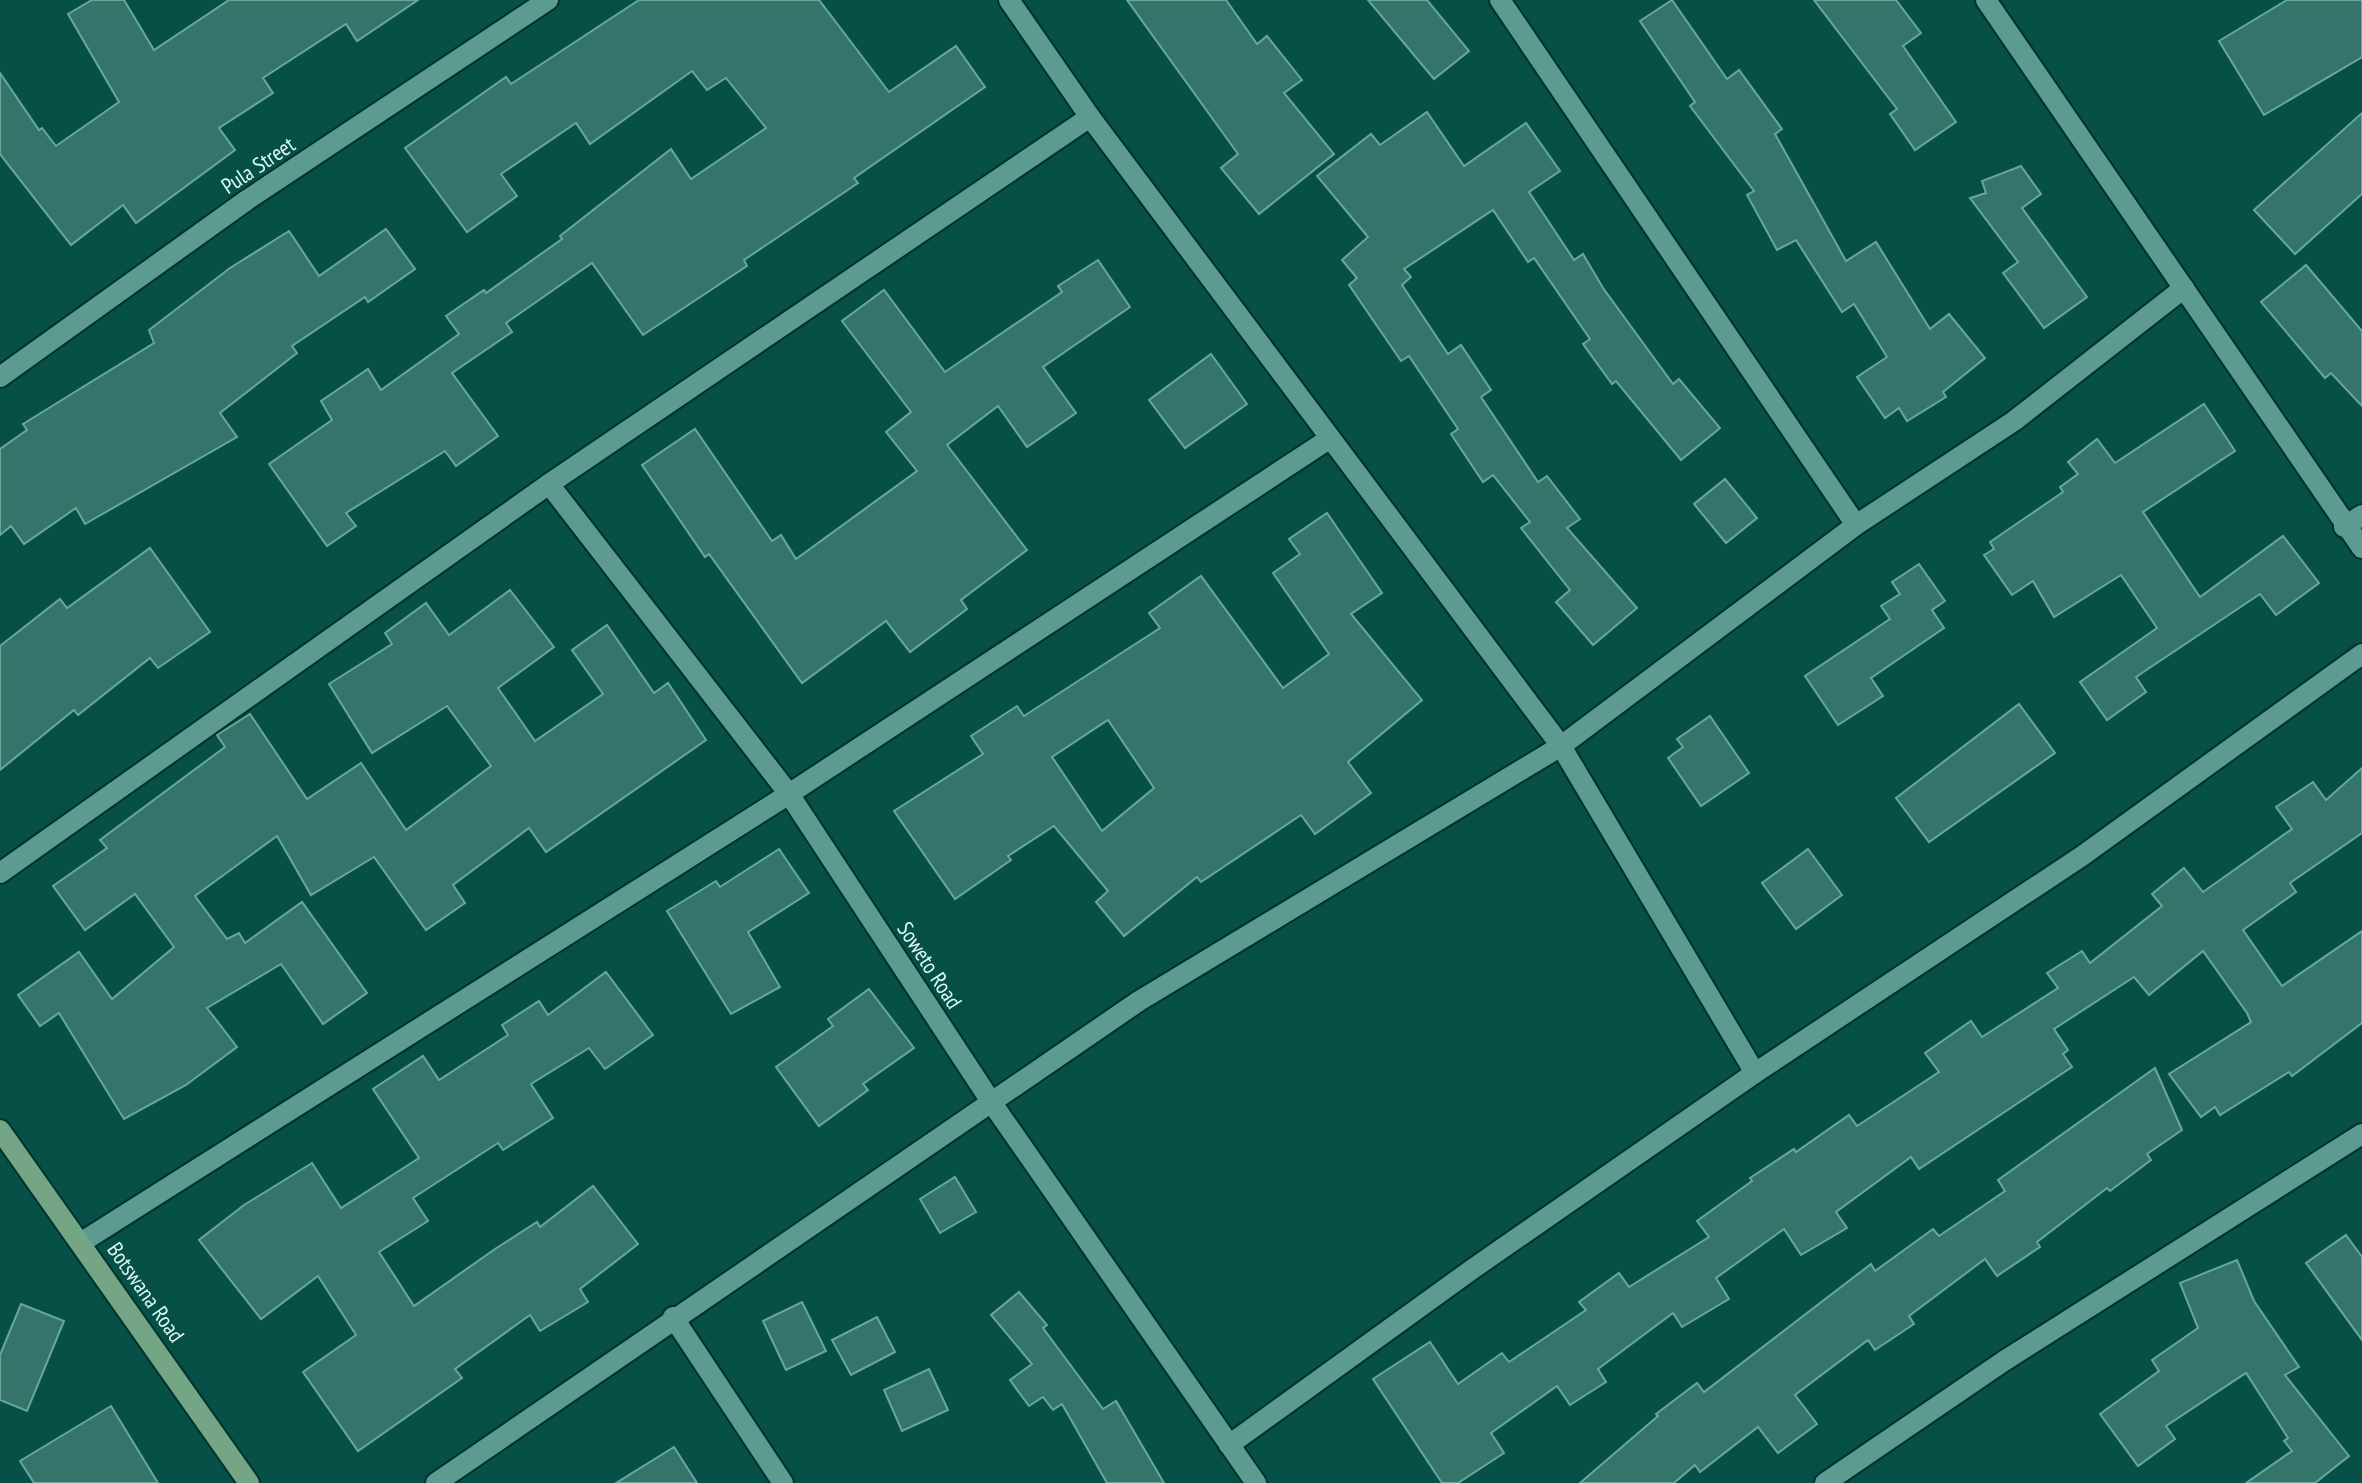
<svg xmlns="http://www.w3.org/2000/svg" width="2362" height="1483" viewBox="0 0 2362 1483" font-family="'PT Sans Narrow',sans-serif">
<rect width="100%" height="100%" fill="#075047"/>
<g fill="#35746a" stroke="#69a79c" stroke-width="2" fill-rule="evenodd">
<polygon points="92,0 124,0 154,50 229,0 418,0 357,41 346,24 263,78 273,93 219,128 235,150 136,223 123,205 71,245 0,154 0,73 39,130 42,128 56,146 119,102 68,14"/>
<polygon points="639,0 819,0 889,92 956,46 985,87 854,178 858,183 744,260 747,266 643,335 592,263 506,323 512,332 452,373 498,436 456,466 445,451 346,513 356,526 327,546 269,464 332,420 321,401 368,369 381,390 459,334 446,316 484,290 486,293 562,239 560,236 671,149 691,179 766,128 726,78 707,90 692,71 590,144 576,123 501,174 517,196 467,232 405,148 506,77 511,84"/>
<polygon points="1127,0 1226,0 1257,44 1267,36 1302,80 1284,93 1334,154 1259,214 1221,168 1238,154"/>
<polygon points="1368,0 1427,0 1469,51 1434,79"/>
<polygon points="1672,0 1727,79 1739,70 1782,129 1775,134 1846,261 1876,242 1930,329 1949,314 1985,358 1943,392 1946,397 1907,421 1899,408 1885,418 1857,377 1887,357 1854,304 1842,312 1796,240 1777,250 1747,195 1754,191 1690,106 1695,102 1640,21"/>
<polygon points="1814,0 1896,0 1921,33 1903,46 1956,122 1915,150 1890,114 1897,109"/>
<polygon points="2287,0 2362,0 2362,57 2264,115 2219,41"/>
<polygon points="1427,112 1464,166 1526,123 1560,171 1529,192 1574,260 1583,254 1603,288 1673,384 1679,379 1720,428 1681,460 1616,381 1612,384 1583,344 1590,339 1534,258 1528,262 1493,210 1404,269 1411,277 1402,285 1448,354 1461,345 1491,390 1481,397 1538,482 1547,476 1580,519 1567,528 1637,608 1593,645 1556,602 1570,590 1521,528 1530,522 1493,475 1483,482 1451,434 1458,429 1409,356 1401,361 1349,285 1357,278 1342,260 1368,237 1317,176 1371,134 1380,145"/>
<polygon points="2362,113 2362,194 2295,254 2254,210"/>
<polygon points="2021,166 2041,194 2022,208 2087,297 2044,328 2003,273 2018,262 1970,198 1986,193 1982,181"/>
<polygon points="386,229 415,269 368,302 365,297 292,346 297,353 220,413 237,437 85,524 76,508 24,544 11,526 0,535 0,449 27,430 23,424 154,343 149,330 230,268 289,231 319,276"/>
<polygon points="1098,260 1130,307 1043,367 1076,413 1027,447 998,406 947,445 1027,550 961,600 967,609 910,652 886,621 802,683 709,554 705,557 642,465 695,429 772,541 781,535 796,559 917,471 886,432 911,412 842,321 884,290 945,372 1062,292 1058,286"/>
<polygon points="2306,265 2362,331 2362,406 2331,373 2325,378 2261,302"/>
<polygon points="1211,354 1247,404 1185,448 1149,400"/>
<polygon points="2204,404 2235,451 2143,512 2200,597 2283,536 2319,583 2276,615 2260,594 2136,677 2146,692 2107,720 2080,682 2157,628 2121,575 2054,617 2033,581 2012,595 1984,555 1994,549 1990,542 2063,492 2060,487 2078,474 2068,462 2097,439 2115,463"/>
<polygon points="1725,479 1757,518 1726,543 1694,504"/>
<path d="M1327 513 1382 593 1351 614 1422 700 1348 762 1371 793 1315 834 1301 815 1201 882 1197 877 1124 936 1096 902 1108 891 1054 826 1008 856 1011 860 955 899 894 811 983 754 971 736 1017 706 1024 716 1160 628 1149 613 1201 576 1283 688 1329 654 1273 573 1300 554 1289 539ZM1108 720 1154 788 1102 831 1052 757Z"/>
<polygon points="150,548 210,632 158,668 150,658 78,715 74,710 0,770 0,646 60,599 67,608"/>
<polygon points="1919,564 1945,601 1932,610 1944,628 1871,678 1883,696 1838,725 1805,676 1890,619 1881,606 1900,594 1892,582"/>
<polygon points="510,590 554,647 498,688 535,741 603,694 572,650 607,625 654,693 668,683 706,740 546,852 529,828 453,885 465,903 426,930 374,857 311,895 277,836 195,896 227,939 239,933 245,943 302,902 367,993 323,1024 281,964 207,1008 237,1047 186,1085 124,1119 59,1013 40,1026 18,995 79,952 112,999 174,947 135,894 85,930 53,886 107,848 100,840 225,747 217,735 250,714 307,799 361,763 406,830 491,766 447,706 372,753 329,684 392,644 385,633 426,603 449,635"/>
<polygon points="2019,704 2055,753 1929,842 1896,798"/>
<polygon points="1710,716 1749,773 1701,806 1668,758 1683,747 1677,739"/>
<polygon points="2362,768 2362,833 2290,883 2296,892 2243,930 2282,986 2362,931 2362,1023 2292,1076 2289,1072 2220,1115 2215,1107 2201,1117 2169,1074 2251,1022 2247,1013 2203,951 2149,995 2134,977 2054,1029 2068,1050 2063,1054 2072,1067 1919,1169 1911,1157 1836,1212 1847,1228 1801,1255 1784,1229 1716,1278 1729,1299 1682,1327 1673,1313 1598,1369 1606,1382 1570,1405 1557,1386 1491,1433 1504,1453 1458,1483 1442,1483 1373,1379 1430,1342 1458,1384 1502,1353 1509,1362 1586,1310 1579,1302 1619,1273 1629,1287 1709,1237 1697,1221 1752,1181 1750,1178 1794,1149 1796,1152 1849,1115 1857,1126 1939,1072 1925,1053 1971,1021 1982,1037 2058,988 2047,973 2082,951 2090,963 2162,906 2152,894 2184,868 2203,892 2292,829 2276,807 2313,782 2326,800"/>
<polygon points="779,849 809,893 748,932 780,987 731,1014 667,911 716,881 720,887"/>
<polygon points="1808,849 1842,895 1796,929 1762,883"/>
<polygon points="606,972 653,1035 605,1069 589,1048 531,1084 553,1118 503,1150 498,1143 413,1198 428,1221 379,1252 414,1306 495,1249 537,1222 540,1227 593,1186 638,1244 580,1289 588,1302 540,1331 530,1315 455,1369 462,1378 358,1451 303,1372 356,1335 318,1276 261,1319 199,1240 244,1205 312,1163 341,1208 419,1158 373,1089 423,1056 439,1080 508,1035 502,1025 539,1001 548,1015"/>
<polygon points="869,989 914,1048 863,1084 868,1090 819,1126 776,1067 833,1026 828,1019"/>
<polygon points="2155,1068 2182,1130 2147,1154 2151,1160 2110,1191 2107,1188 2037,1242 2040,1247 1997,1276 1985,1259 1909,1316 1914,1324 1875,1350 1868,1340 1795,1395 1817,1424 1778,1453 1758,1427 1700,1472 1695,1465 1674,1483 1580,1483 1658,1416 1656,1414 1697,1383 1704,1392 1871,1264 1875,1271 1933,1229 1939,1236 2005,1191 1998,1180"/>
<polygon points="955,1177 976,1212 940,1233 920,1199"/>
<polygon points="2346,1235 2362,1257 2362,1340 2306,1263"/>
<polygon points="2237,1260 2254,1301 2299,1367 2285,1375 2349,1456 2315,1483 2246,1483 2292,1451 2284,1441 2288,1438 2246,1373 2166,1426 2175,1439 2138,1466 2100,1414 2159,1371 2152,1360 2198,1328 2180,1283"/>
<polygon points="1019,1292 1047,1325 1043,1328 1103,1409 1116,1401 1164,1483 1107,1483 1062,1404 1053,1410 1043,1397 1029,1406 1010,1380 1032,1364 991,1315"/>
<polygon points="802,1302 826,1351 786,1370 763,1321"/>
<polygon points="21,1304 64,1321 27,1411 0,1400 0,1355"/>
<polygon points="877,1317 895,1352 851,1375 832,1340"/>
<polygon points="929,1369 948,1410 902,1431 884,1390"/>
<polygon points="111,1406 158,1483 34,1483 20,1461"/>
<polygon points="674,1447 697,1483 616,1483"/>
</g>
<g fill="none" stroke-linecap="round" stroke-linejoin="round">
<defs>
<g id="street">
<polyline points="1009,0 1090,117 1561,746 1755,1073 2082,856 2362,654"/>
<polyline points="1500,0 1856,525"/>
<polyline points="1986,0 2362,548"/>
<polyline points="0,377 247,200 548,0"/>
<polyline points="549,484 789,794 992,1103 1256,1483"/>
<polyline points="2344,527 2362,515"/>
<polyline points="0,873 549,484 1090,117"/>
<polyline points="82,1242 789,794 1329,439"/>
<polyline points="673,1317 783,1483"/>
<polyline points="1229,1445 1474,1268 1755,1073"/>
<polyline points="436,1483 1139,1001 1561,746 1856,525 2014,421 2184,288"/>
<polyline points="1825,1483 2004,1361 2362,1134"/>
</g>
<polyline id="secondary" points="0,1130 249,1483"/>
</defs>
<use href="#street" stroke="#00332d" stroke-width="24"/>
<use href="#secondary" stroke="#00332d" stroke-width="24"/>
<use href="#street" stroke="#5d9b91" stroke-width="20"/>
<use href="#secondary" stroke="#74a686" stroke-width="20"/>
</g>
<g text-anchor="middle" stroke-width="6" stroke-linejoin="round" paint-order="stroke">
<g font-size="22" fill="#dafaf3" stroke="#075047">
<text transform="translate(258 165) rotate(-34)" y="8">Pula Street</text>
<text transform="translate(930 965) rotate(57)" y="8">Soweto Road</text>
<text transform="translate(146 1292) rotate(55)" y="8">Botswana Road</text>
</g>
</g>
</svg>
